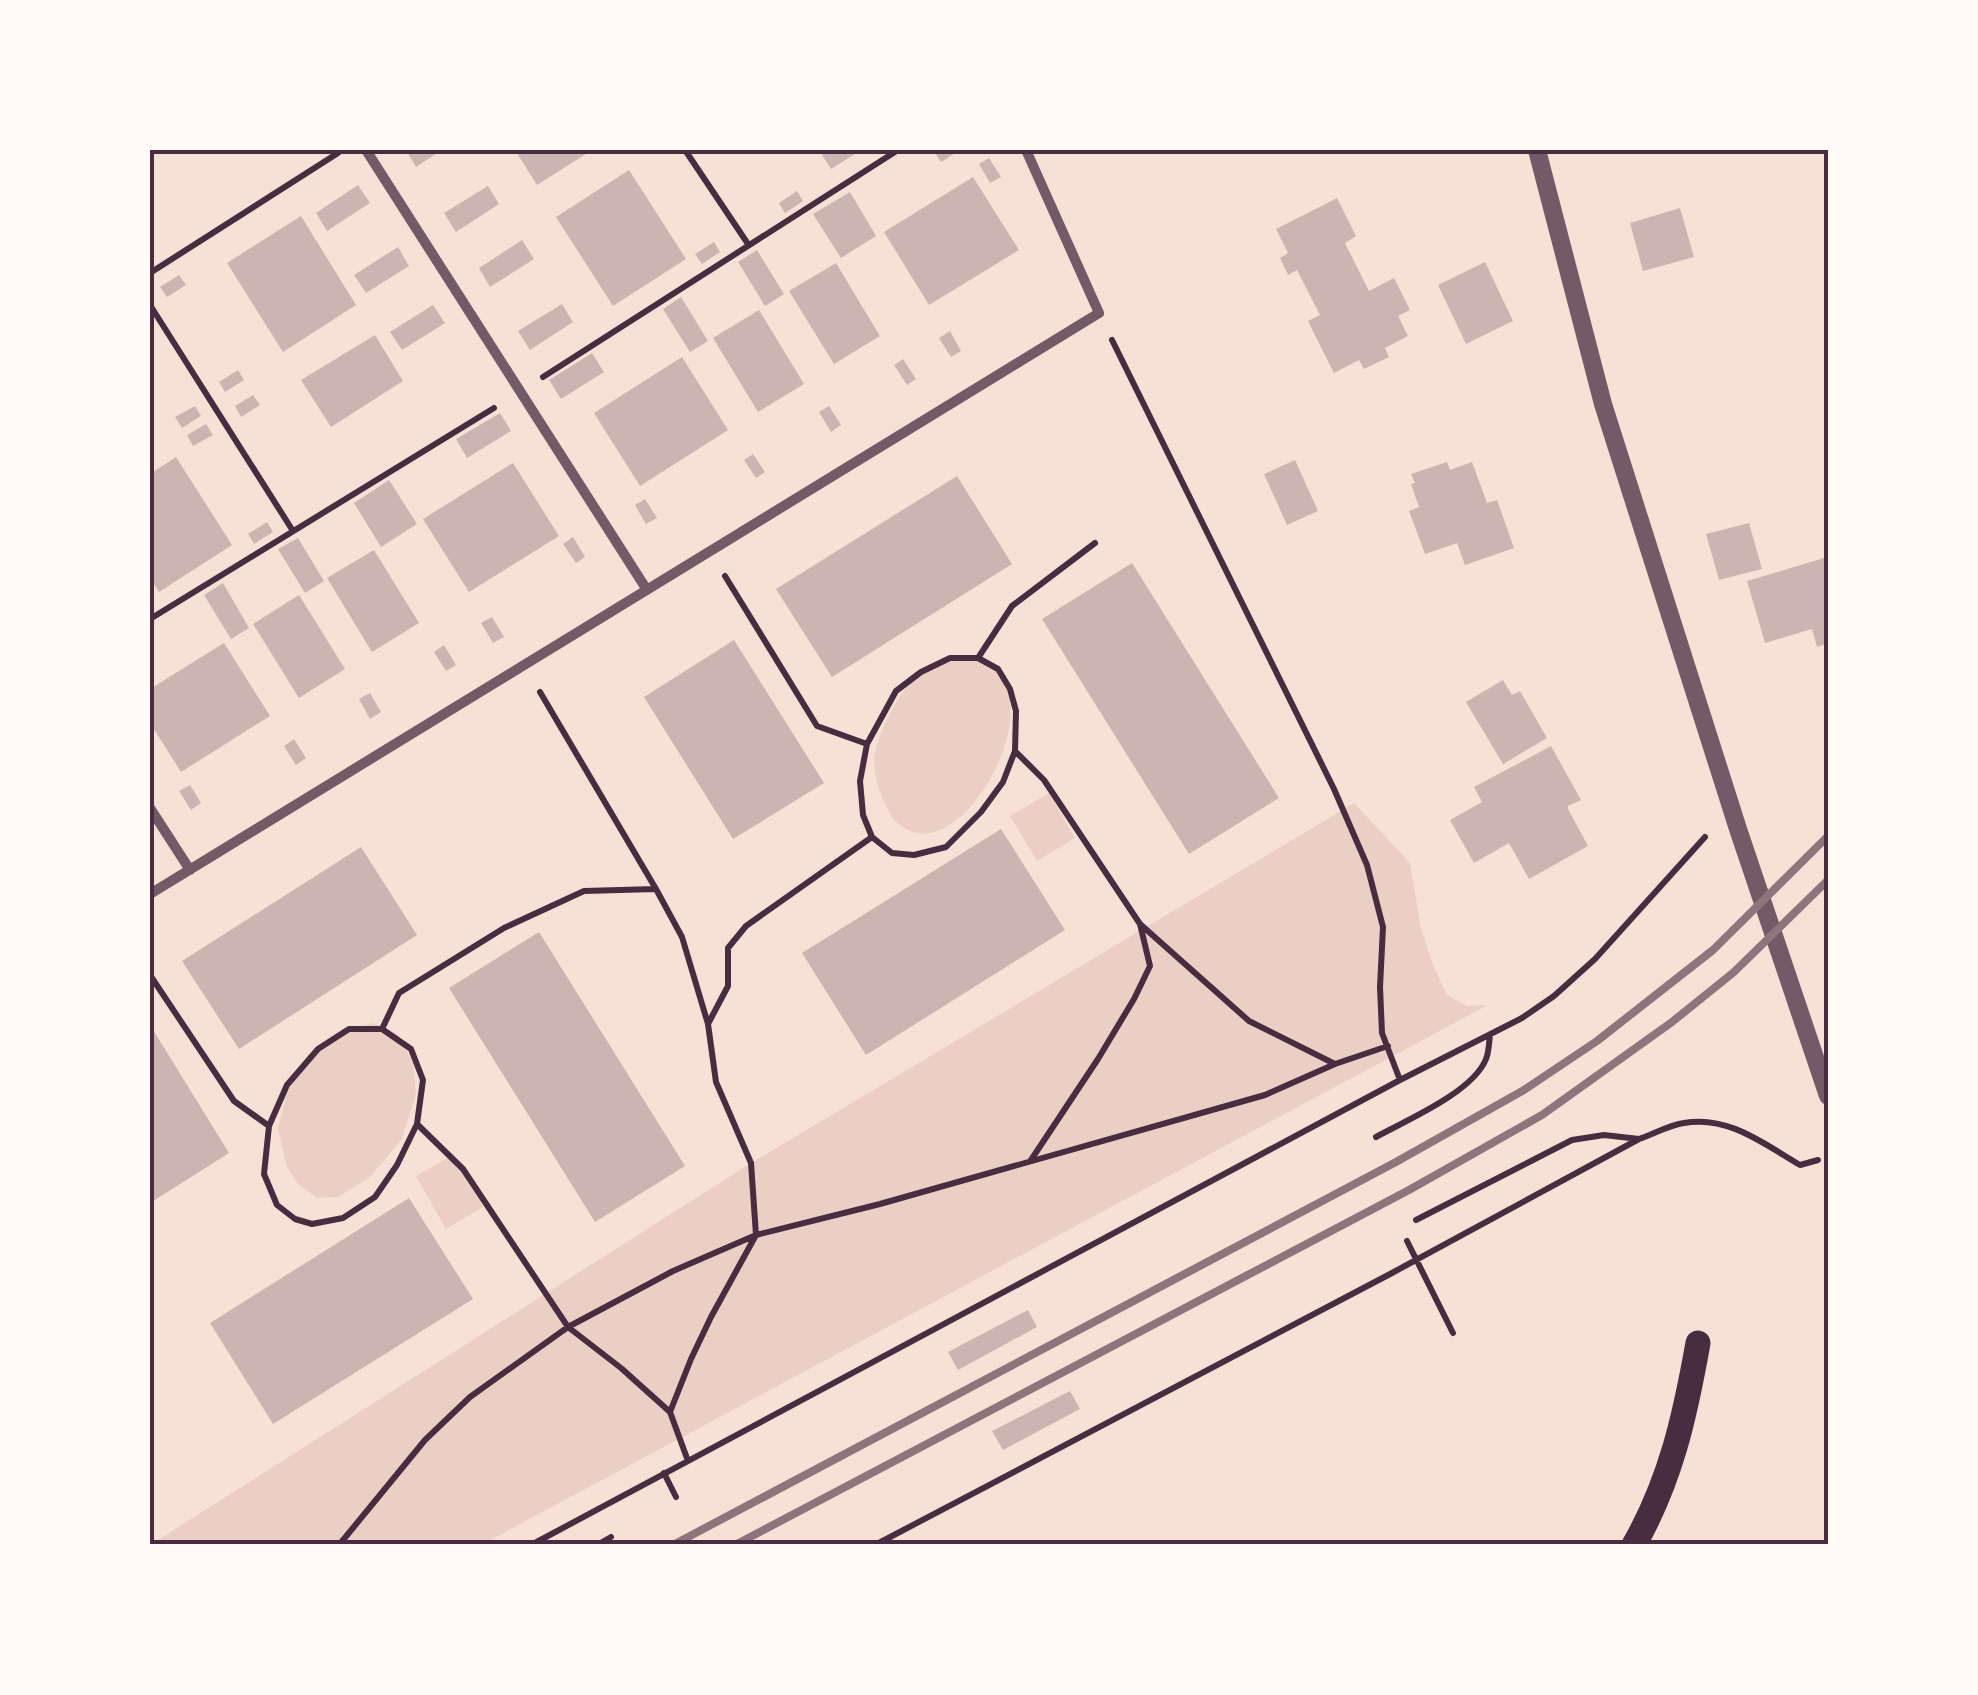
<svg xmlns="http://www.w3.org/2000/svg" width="1978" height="1695" viewBox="0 0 1978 1695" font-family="Montserrat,sans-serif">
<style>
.green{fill:#ebcfc5}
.building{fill:#ccb4b1}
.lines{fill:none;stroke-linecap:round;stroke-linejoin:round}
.path{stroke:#4a2c40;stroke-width:6}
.minor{stroke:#755966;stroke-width:10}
.tertiary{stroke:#755966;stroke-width:18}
.primary{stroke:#4a2c40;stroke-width:25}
.rail{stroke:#8f747c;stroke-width:8}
.neatline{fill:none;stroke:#4a2c40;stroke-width:4}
</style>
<rect width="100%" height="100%" fill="#f7e1d7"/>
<!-- green -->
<path class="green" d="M 965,656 C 973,659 986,662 993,667 C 1048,714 961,862 906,829 C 899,824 894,822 890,814 C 882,798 875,782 874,763 C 874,735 904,681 928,666 C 938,661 954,659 965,656 Z
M 1049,793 L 1075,838 L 1037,861 L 1010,816 Z
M 1354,803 L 1410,863 L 1421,929 L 1433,965 L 1447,995 L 1467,1006 L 1488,1005 L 481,1545 L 150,1545 L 751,1163 Z
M 373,1023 L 398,1034 L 413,1063 L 416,1094 L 402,1139 L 369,1178 L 338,1197 L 317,1198 L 298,1184 L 286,1165 L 278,1128 L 287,1093 L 303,1063 L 335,1034 Z
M 453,1155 L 483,1207 L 446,1229 L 416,1176 Z"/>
<!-- building -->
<path class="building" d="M 406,150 L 442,150 L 416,167 Z
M 515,150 L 592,150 L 537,185 Z
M 819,150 L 861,150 L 831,169 Z
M 933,150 L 960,150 L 941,162 Z
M 989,158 L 1001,177 L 990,183 L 979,164 Z
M 629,170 L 686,259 L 613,306 L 556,217 Z
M 973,177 L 1019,250 L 929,305 L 884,232 Z
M 358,185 L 370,203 L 327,231 L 316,213 Z
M 488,186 L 499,204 L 456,232 L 444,213 Z
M 797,191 L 803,201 L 785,213 L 779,203 Z
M 850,192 L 876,236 L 841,258 L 813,214 Z
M 1337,198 L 1356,236 L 1345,243 L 1369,291 L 1394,278 L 1410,310 L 1398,316 L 1408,336 L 1385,348 L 1389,357 L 1364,369 L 1359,360 L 1334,373 L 1308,321 L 1320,315 L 1297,270 L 1288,275 L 1280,258 L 1288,253 L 1276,229 Z
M 1680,208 L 1694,257 L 1643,271 L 1630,223 Z
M 301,216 L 356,305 L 283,352 L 227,263 Z
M 522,240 L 534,259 L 490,287 L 479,268 Z
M 714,242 L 720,252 L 702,264 L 695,254 Z
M 398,247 L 409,266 L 366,293 L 354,275 Z
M 757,250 L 784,294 L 765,306 L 738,262 Z
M 1485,262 L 1513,321 L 1466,344 L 1438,285 Z
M 836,263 L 880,336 L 834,364 L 789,291 Z
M 179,275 L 186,285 L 167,297 L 160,287 Z
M 681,297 L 708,341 L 690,352 L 663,309 Z
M 562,304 L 573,322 L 530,350 L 518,331 Z
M 433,305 L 445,323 L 402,350 L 390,332 Z
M 759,310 L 804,384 L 758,412 L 713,338 Z
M 950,331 L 961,351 L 951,357 L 939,338 Z
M 375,335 L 403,381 L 331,427 L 301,380 Z
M 592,353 L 604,372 L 561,399 L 549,380 Z
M 682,357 L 728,430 L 640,486 L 594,413 Z
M 903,359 L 916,379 L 907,385 L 894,365 Z
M 238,370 L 244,380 L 225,392 L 219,382 Z
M 253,395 L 260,405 L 241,417 L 235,406 Z
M 195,406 L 201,416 L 182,428 L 175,417 Z
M 829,406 L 841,425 L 831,432 L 819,412 Z
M 500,413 L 511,431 L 467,458 L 456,439 Z
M 206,424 L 213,435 L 193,446 L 187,435 Z
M 753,454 L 765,472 L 756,478 L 744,460 Z
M 176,457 L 232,545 L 159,592 L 150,578 L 150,474 Z
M 1295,460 L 1318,511 L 1287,525 L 1264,474 Z
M 1447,462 L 1450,470 L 1472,462 L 1487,503 L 1497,500 L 1514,548 L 1465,565 L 1457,543 L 1425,554 L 1409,511 L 1419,507 L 1411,484 L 1415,483 L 1411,474 Z
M 513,463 L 559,536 L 469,592 L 423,519 Z
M 957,476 L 1012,564 L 832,677 L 776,589 Z
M 389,480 L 417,524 L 381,547 L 354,503 Z
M 645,499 L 657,518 L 646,524 L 635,505 Z
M 267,522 L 273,532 L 254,544 L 248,534 Z
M 1749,523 L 1762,569 L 1719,580 L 1706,534 Z
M 573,537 L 585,557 L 576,563 L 563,544 Z
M 298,538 L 324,581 L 305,593 L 278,549 Z
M 374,550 L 419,623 L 372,652 L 327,578 Z
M 1824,558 L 1828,572 L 1828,643 L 1817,647 L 1812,629 L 1765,643 L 1747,581 Z
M 1132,563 L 1279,798 L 1189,854 L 1042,619 Z
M 223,583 L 249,628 L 231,639 L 204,595 Z
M 299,595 L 345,669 L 299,698 L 253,624 Z
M 492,617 L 504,637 L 493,643 L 481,623 Z
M 734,640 L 824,783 L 733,839 L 644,697 Z
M 224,643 L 270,716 L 181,772 L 150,723 L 150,689 Z
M 444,645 L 456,665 L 446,671 L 434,652 Z
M 1503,680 L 1512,695 L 1520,691 L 1547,738 L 1503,764 L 1466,702 Z
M 370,693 L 381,712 L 370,719 L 359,699 Z
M 294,739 L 306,758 L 296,765 L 284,746 Z
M 1551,746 L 1581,800 L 1568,806 L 1568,809 L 1588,846 L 1529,879 L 1509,843 L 1474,863 L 1450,820 L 1482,802 L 1474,787 Z
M 190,785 L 201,803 L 191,810 L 179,791 Z
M 1001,829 L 1065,930 L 866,1055 L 802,953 Z
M 361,847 L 417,935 L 239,1049 L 182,961 Z
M 539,932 L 685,1166 L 595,1222 L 449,988 Z
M 150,1025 L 229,1153 L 150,1203 Z
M 409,1198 L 473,1299 L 273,1424 L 210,1323 Z
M 1028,1310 L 1037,1327 L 958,1370 L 948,1352 Z
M 1070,1391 L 1080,1409 L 1003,1450 L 992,1431 Z"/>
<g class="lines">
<!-- path -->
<path class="path" d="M 685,150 L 748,244
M 150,273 L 338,153
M 150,305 L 293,531
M 1112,340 L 1334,789 L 1367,865 L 1383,927 L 1380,987 L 1382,1033 L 1400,1080
M 543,377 L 898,150
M 725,576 L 817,726 L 867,744
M 150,619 L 494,408
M 978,658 L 1012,606 L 1095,543
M 1015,751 L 1003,782 L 981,812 L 946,847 L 914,855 L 892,853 L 872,837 L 863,815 L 860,781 L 867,744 L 896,691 L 921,672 L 950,658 L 978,658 L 998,669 L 1010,689 L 1016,711 L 1015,751 L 1044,780 L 1140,924
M 150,975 L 234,1101 L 269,1126
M 708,1024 L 728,986 L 728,948 L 746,926 L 872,837
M 349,1029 L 382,1029 L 411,1049 L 423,1080 L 417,1124 L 397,1165 L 375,1197 L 343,1218 L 312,1224 L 295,1219 L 277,1205 L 264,1174 L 269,1126 L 287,1085 L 318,1049 Z
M 382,1029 L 399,993 L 504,928 L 584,891 L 656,889
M 417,1124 L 463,1169 L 568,1327 L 673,1271 L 756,1235 L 880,1204 L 1265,1095 L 1335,1064
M 1376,1137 C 1407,1120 1473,1092 1486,1059 C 1489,1052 1489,1042 1490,1035
M 1031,1160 L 1098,1059 L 1134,999 L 1150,966 L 1140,924 L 1249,1021 L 1335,1064 L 1388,1046
M 1416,1220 L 1572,1140 L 1604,1135 L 1639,1139
M 1407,1241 L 1453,1333
M 670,1412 L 688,1461
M 664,1473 L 676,1497
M 339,1545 L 425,1440 L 470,1397 L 568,1327 L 621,1368 L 670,1412 L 691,1359 L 711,1317 L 756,1235 L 751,1163 L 716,1082 L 708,1024 L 682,937 L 656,889 L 540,692
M 531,1545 L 1400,1080 L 1522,1018 L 1554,996 L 1595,959 L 1705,837
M 597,1545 L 611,1537
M 875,1545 L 1392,1273 L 1639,1139 C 1654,1134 1669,1125 1684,1123 C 1728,1115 1764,1144 1800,1165 L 1818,1160"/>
<!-- minor -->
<path class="minor" d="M 366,150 L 647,590
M 150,808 L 190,870
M 150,894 C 467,702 782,506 1099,313 L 1026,150"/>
<!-- tertiary -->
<path class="tertiary" d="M 1537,150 L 1603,404 L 1738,829 L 1828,1096"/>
<!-- primary -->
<path class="primary" d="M 1634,1545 C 1671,1480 1685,1416 1698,1343"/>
<!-- rail -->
<path class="rail" d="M 673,1545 L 1396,1162 L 1524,1090 L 1597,1041 L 1713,950 L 1828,836
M 735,1545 L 1409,1190 L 1542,1115 L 1672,1022 L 1734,972 L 1828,880"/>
</g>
<!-- border -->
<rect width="1978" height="1695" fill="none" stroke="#fffaf5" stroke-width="305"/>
<rect x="152" y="152" width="1674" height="1390" class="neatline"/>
</svg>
